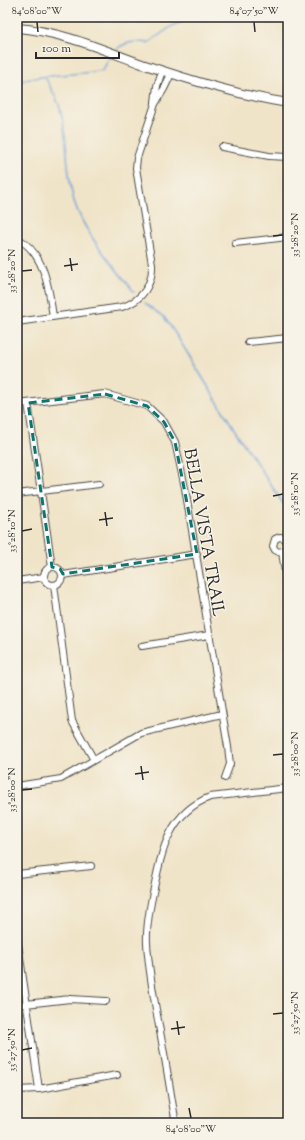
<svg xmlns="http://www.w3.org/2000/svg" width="305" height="1140" viewBox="0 0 305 1140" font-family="'Sorts Mill Goudy',serif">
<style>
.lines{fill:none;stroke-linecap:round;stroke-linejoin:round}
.stream{stroke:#699fd6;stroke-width:1.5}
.minor-casing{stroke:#494743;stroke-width:8}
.tertiary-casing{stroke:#494743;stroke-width:10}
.minor{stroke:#fff;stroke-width:6}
.tertiary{stroke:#fff;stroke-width:8}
.marked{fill:none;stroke:#0f766e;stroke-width:3;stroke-dasharray:8 5;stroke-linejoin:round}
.ticks{fill:none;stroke:#2b2b2b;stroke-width:1.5}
.labels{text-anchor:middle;stroke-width:3;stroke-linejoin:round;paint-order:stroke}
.street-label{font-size:17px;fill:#2b2b2b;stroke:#f7f3e8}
.neatline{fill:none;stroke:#2b2b2b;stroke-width:1.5}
.ticks-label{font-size:10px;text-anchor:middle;fill:#2b2b2b}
</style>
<rect width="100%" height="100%" fill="#f7f3e8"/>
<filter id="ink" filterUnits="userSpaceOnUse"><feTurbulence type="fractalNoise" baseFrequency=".025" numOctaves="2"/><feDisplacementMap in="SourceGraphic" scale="8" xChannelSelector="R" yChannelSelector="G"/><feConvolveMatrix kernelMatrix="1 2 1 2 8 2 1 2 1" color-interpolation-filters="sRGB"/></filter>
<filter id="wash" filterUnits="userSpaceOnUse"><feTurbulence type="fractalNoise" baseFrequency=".012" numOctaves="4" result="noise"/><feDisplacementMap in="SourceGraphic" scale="16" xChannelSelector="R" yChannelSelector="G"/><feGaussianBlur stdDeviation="0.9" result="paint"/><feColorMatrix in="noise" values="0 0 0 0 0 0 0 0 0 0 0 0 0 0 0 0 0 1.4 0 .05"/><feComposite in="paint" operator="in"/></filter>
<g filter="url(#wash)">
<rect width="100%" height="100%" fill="#f0e4c8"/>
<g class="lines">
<!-- stream -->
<path class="stream" d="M 115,51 C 123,42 136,41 148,43 L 172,26 L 193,17
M 45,77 C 50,86 55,95 59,105 C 69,136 65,170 74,201 C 85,236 113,264 134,292
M 17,82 C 44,73 75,76 103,70 L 111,55
M 145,303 L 164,317 L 175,333 L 236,432 L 288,511"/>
</g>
</g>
<g filter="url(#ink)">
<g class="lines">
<!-- minor casing -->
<g class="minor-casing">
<path id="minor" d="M 155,102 L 157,86 L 162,71
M 222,147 L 269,156 L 288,157
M 17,238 C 45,253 49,289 53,317
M 235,243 L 288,237
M 17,322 L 122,307 C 142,301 153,284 152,264 L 136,168 L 137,158 L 155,104 L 164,89 L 171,74
M 248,342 L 288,338
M 28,403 L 52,567
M 17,404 L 105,394 L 147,406 L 164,422 L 175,442 L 185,488 L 228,747 L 230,764 L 225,778
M 17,494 L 99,484
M 288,544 L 285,538 L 280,537 L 275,539 L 273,546 L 275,550 L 279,552 L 286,550 L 288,546
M 282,552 L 288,591
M44 576a9 9 0 1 1 18 0a9 9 0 1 1-18 0Z
M 63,575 L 197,554
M 17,581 L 44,577
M 54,585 L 72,721 L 94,760
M 142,646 L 209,635
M 17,786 L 61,779 L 141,733 L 222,714
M 17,874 L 91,866
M 17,937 L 39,1089
M 17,1005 L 70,999 L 106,1001
M 17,1090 L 39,1089 L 117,1075
M 176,1123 C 171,1098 168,1073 163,1048 C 157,1013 149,978 147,943 C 146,925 150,906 154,888 C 162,850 169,813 210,797 L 288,788"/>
</g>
<!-- tertiary casing -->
<g class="tertiary-casing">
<path id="tertiary" d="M 17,28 C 60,31 101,49 142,64 C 190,80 238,95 288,103"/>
</g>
<!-- minor -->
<use href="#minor" class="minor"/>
<!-- tertiary -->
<use href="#tertiary" class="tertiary"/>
</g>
</g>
<!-- marked area -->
<path class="marked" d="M 105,394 L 147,406 L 164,422 L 175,442 L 197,554 L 63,574 L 60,569 L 52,567 L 28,403 Z"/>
<!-- ticks -->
<path class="ticks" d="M 37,22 L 38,32M 254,22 L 255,32M 273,236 L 283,235M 70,258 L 72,271M 64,266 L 78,264M 22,271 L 32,270M 273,496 L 283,494M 105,512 L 107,526M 99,520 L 113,518M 22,531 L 32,529M 273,755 L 283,754M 141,766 L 143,780M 135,774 L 149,772M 22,790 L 32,789M 273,1014 L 283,1013M 177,1021 L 179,1035M 171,1029 L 185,1027M 22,1050 L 32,1048M 189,1108 L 191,1118"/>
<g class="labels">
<!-- street labels -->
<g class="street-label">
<text transform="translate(205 532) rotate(80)" y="6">BELLA VISTA TRAIL</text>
</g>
</g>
<!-- margin -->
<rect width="305" height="1140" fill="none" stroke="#f7f3e8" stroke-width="44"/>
<!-- scale -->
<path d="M36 52v6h83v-6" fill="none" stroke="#2b2b2b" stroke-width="2"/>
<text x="42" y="52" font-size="12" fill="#2b2b2b" stroke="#f7f3e8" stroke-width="3" paint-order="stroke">100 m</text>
<rect x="22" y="22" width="261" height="1096" class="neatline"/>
<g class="ticks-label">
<text x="37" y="14">84°08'00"W</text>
<text x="254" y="14">84°07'50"W</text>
<text transform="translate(294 235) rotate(-90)" y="4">33°28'20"N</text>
<text transform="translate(11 271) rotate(-90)" y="4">33°28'20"N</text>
<text transform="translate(294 494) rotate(-90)" y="4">33°28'10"N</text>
<text transform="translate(11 531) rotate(-90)" y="4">33°28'10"N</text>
<text transform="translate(294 754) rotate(-90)" y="4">33°28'00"N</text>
<text transform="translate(11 790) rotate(-90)" y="4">33°28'00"N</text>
<text transform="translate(294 1013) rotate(-90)" y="4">33°27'50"N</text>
<text transform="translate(11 1050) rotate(-90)" y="4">33°27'50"N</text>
<text x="191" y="1132">84°08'00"W</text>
</g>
</svg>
